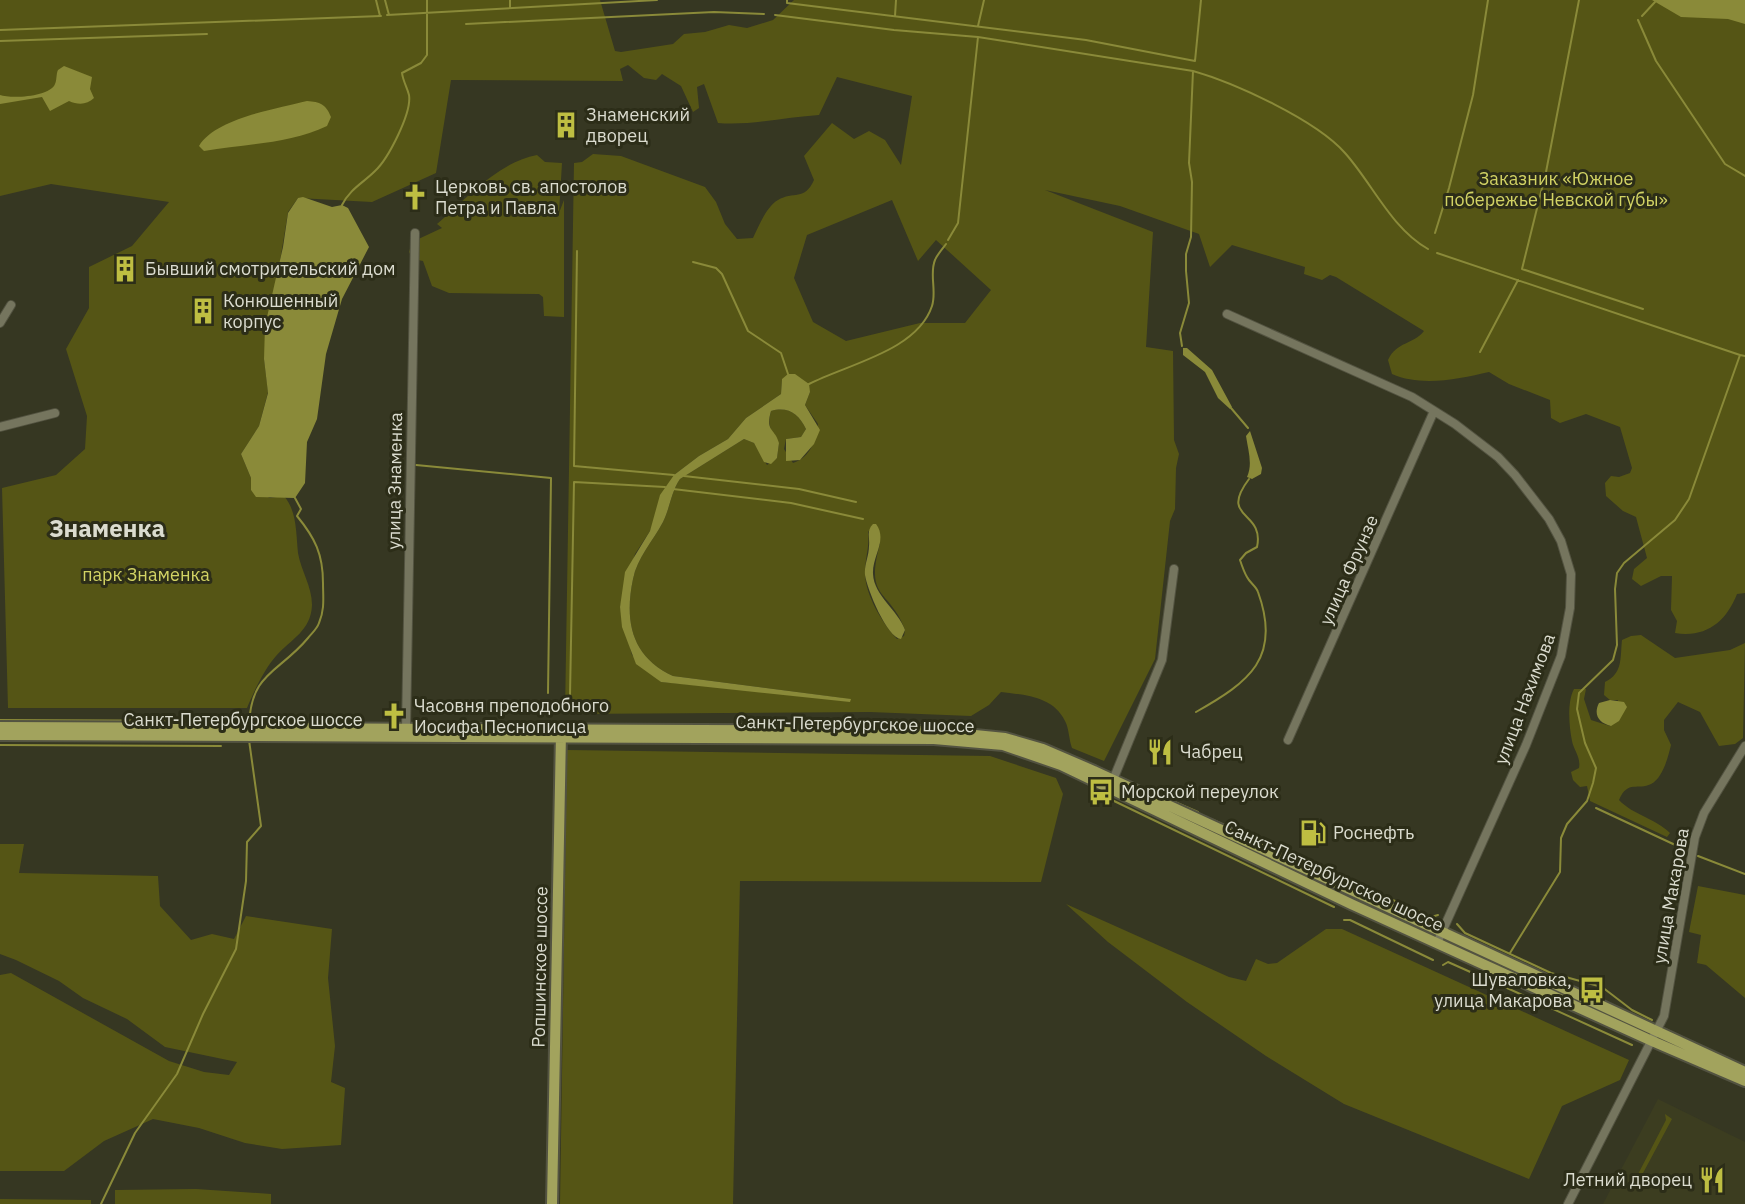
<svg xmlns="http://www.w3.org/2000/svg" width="1745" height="1204" viewBox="0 0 1745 1204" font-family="'IBM Plex Sans',sans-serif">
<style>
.built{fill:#3c3d20}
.green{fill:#555515;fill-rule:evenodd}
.water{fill:#8a8a39}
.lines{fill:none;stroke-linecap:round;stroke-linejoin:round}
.stream{stroke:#8a8a39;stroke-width:2}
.minor-casing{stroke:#535341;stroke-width:10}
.major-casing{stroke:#535341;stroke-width:14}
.minor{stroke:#75755e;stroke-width:8}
.major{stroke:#a2a35d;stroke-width:10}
.labels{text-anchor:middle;stroke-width:6;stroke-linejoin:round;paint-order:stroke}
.poi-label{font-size:18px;fill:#dbdccf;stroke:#2c2d18;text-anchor:start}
.park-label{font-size:18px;fill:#d2d364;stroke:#2c2d18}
.street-label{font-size:18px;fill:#dbdccf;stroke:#2c2d18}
.district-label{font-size:24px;font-weight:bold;fill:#dbdccf;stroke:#2c2d18}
</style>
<rect width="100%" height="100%" fill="#363722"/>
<!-- built -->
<path class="built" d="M 1658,1099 L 1745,1142 L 1745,1204 L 1603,1204 Z"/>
<!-- green -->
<path class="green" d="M 0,0 L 600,0 L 615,51 L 621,52 L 673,44 L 684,34 L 705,32 L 729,25 L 747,28 L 773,20 L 794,0 L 1745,0 L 1745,593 L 1737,594 C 1726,622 1706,638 1675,633 L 1677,621 L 1671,610 L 1672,576 L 1661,576 L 1641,586 L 1632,579 L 1634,569 L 1647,558 L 1636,517 L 1623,511 L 1606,496 L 1605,483 L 1611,476 L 1619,477 L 1630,473 L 1632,468 L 1620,427 L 1586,414 L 1560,423 L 1551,418 L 1550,400 L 1509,384 L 1489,372 C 1459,379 1421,387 1392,374 L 1388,360 C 1397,341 1413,345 1424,331 L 1336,277 L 1330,275 L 1322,280 L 1304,274 L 1305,267 L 1232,245 L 1210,267 L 1199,234 L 1120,206 L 1045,190 L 1153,232 L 1146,347 L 1173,351 L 1174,440 L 1179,454 L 1176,468 L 1175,509 L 1170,521 L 1155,659 L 1104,761 L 1072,748 C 1069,740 1069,728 1065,721 C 1053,696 1024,695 1001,692 L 989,705 L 971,716 L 870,712 L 565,714 L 574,163 L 582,162 L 593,154 L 621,156 L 705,187 L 716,202 L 725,224 L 737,239 L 753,238 C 759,226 766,207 778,200 C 793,191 805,201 814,180 L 804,156 L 832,123 L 854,139 L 869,131 L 885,140 L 901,165 L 912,96 L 837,77 L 819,115 C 787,117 748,126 718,123 L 704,84 L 697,87 L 699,108 L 693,112 L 681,86 L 662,74 L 656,80 L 644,78 L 628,65 L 620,69 L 623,81 L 451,80 L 436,173 L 372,202 L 298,198 L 288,212 L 264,359 L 268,392 L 259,426 L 241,454 L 251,478 L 251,490 L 270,498 L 284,496 C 297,511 296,533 298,553 C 301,571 312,586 312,605 C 311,631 291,639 276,656 C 265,668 253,693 247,708 L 8,708 L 2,488 L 56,475 L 85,449 L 87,416 L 66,349 L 89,308 L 89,267 L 132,246 L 169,202 L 51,184 L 0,196 ZM 892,200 L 918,261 L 936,240 L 991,290 L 965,323 L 920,323 L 846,341 L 813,322 L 794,278 L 807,235 ZM 782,379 L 810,392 L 805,405 L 818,424 C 815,441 811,457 793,463 L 784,449 L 786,439 L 801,437 L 806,429 C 799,414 788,406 771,411 C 767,426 771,431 779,443 L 777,458 L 767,465 L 754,443 L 744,439 L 680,479 C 671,492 670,508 663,522 C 653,541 637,558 633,579 C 624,622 632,657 673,676 L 850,699 L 661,682 L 632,655 L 620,607 L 635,554 L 650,531 L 674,475 L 699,456 L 728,439 L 746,418 L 781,394 ZM 868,531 L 880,544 C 864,601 890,588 905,630 L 904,636 L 897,639 C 883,624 865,595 865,573 C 865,558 870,546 868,531 Z
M 537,155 L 545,162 L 562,163 L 559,213 L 564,200 L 564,317 L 544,316 L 543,297 L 539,294 L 449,293 L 432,286 L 423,261 L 413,259 L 409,252 L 412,242 L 442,228 L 437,224 C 466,199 498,162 537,155 Z
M 1641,635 L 1675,658 L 1730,650 L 1745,643 L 1743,738 L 1735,744 L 1719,746 L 1700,712 L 1678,702 L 1664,720 L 1664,730 L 1671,745 C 1668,757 1663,778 1651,784 C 1638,791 1628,779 1619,800 C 1633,815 1655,818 1670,833 L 1667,837 L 1590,801 L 1587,786 L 1580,787 L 1573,780 L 1571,772 L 1579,768 C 1581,757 1574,751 1572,741 C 1569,726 1567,702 1574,689 L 1586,689 L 1584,699 L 1591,720 L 1610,726 L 1618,700 L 1610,700 L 1604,695 L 1605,682 C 1623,673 1620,659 1622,640 L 1631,636 Z
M 567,750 L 990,756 L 1056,778 L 1063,794 L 1041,882 L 740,881 L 733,1204 L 560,1204 Z
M 0,844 L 24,844 L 19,873 L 158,876 L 160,906 L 191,940 L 212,934 L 234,939 L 246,916 L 332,929 L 328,978 L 335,1046 L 331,1082 L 345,1088 L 341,1145 L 282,1149 L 245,1143 L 199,1128 L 153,1119 L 104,1141 L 64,1171 L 0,1171 L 0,975 L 11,973 L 169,1061 L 204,1072 L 229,1075 L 237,1062 L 165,1047 L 127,1019 L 83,998 L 59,981 L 16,960 L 0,954 Z
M 1698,886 L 1745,895 L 1745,998 L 1706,965 L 1697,963 L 1701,935 L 1689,932 Z
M 1066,904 L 1229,977 L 1246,981 L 1256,959 L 1268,964 L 1277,963 L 1326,929 L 1342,929 L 1629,1060 L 1620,1080 L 1562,1106 L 1529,1179 L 1344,1104 L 1266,1056 L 1187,1002 L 1108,942 Z
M 1665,1114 L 1672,1119 L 1635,1188 L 1630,1185 L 1633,1180 L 1635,1180 L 1666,1120 Z
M 196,1189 L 271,1194 L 271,1204 L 115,1204 L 115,1190 Z
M 0,1199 L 91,1200 L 91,1204 L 0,1204 Z"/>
<!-- water -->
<path class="water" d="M 1652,0 L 1745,0 L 1745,24 L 1728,19 L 1681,17 Z
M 64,66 L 92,77 L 90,89 L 94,98 C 87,105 78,105 69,101 L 50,111 L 42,97 L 0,104 L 0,95 C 11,99 50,97 55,84 C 57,80 56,74 58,70 Z
M 307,101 C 320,102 326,104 331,117 L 327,126 C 289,144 245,144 204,151 L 199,146 C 216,118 276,109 307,101 Z
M 303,197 L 332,207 L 342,205 L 348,208 L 369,247 L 342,299 L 326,354 L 317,419 L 307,442 L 305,483 L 295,498 L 256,497 L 251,490 L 251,478 L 241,454 L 259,426 L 268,393 L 264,359 L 265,326 L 283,247 L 288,213 L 298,198 Z
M 1183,348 L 1187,348 L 1212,370 L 1232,407 L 1230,409 L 1218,398 L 1205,372 L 1183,355 Z
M 788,374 L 795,374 L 809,384 L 810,392 L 805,405 L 820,430 L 814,444 L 800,460 L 786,461 L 786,439 L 801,437 L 806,429 C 799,414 788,406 771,411 C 765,432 775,428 779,443 L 777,458 L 771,464 L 764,462 L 754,443 L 744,439 L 680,479 C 671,492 670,508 663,522 C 653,541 637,558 633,579 C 624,622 632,657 673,676 L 851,699 L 850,702 L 661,682 L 636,664 L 622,627 L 620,607 L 625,572 L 650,531 L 660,495 L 674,475 L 699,456 L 728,439 L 746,418 L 781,394 L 782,379 Z
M 1250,431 L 1262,468 L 1261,474 L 1252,479 L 1247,477 C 1253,464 1248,450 1246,436 Z
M 873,524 L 876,524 C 888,540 872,556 873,574 C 874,596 898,610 905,630 L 901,639 C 887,638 867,589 865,575 C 864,565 869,556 869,546 C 870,537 866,531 873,524 Z
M 1610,700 L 1624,702 L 1627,707 L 1619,721 L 1611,726 C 1599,723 1593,715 1599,703 Z"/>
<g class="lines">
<!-- stream -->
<path class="stream" d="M 376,0 L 380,16
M 385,0 L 389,15
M 787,0 L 787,3 L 1086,40 L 1195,61 L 1201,0
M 1579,0 L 1546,172 L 1522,269 L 1643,309
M 510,7 L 510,0
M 387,15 L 657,0
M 775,15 L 894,30 L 978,37 L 1193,71 C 1235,83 1316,120 1345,153 C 1372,183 1391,228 1428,249
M 895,16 L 896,0
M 1642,16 L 1655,2
M 1638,20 L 1656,61 L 1725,164 L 1745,176
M 466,24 L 714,12 L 764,14
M 978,26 L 984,0
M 0,30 L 381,16
M 0,41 L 207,34
M 342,205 C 350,189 363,183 375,171 C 388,159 412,113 409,95 C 407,87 403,81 402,73 L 421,63 L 427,55 L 427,0
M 1435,233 L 1449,188 L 1473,95 L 1488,0
M 948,240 L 958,223 L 978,37
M 577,251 L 574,466 L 674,475
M 1437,253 L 1740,355
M 693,262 L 716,268 L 722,274 L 748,331 L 781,353 L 788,374
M 1182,346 L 1180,333 L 1189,303 L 1186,271 L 1186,254 L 1191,237 L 1192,182 L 1189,163 L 1193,71
M 1480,352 L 1518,280
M 809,384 C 848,364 917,351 932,306 C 937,291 929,274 935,260 C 937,255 942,249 946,244
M 1231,408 L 1248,428
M 416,465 L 551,478 L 548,693
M 684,476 L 799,489 L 856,502
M 673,489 L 791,503 L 863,519
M 570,695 L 574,482 L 665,487
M 1196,712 C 1249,682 1282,658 1258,592 C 1256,586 1250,583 1247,577 C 1244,572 1242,566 1240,560 L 1246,553 L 1257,547 C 1265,510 1218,520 1249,479
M 0,720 L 234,721
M 249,725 C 251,672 279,673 308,638 C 312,633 317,629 319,623 C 325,609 323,597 323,583 C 323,554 315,538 297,516 L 301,509 L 295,498
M 0,745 L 221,746
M 1112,800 L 1334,907
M 1175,802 L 1198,812
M 1596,808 L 1686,850
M 1211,819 L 1431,917 L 1438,915
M 1698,856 L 1745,874
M 1344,920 L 1350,920 L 1433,960
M 1457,924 L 1465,933 L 1551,973 L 1602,987 L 1632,1010 L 1652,1020
M 1510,953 L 1560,872 L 1561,838 L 1567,824 L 1587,801 L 1593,783 L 1596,768 L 1585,743 L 1577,709 L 1579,693 L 1613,660 L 1617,645 L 1615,589 L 1617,573 L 1624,563 L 1675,520 L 1689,499 L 1740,355 L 1745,356
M 1443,965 L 1448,962 L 1495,983
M 1490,997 L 1496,983 L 1632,1045
M 101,1204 L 135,1133 L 177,1074 L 203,1014 L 236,949 L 246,881 L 247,842 L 261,826 L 249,740"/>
<!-- minor casing -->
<g class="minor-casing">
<path id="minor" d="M 1227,314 L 1412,397 L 1455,424 L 1498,457 L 1515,475 L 1549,519 L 1561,541 L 1571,574 L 1570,608 L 1561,656 L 1526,745 L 1437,943
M 0,323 L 11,305
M 0,427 L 55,413
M 406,729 L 415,233
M 1288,740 L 1434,411
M 1113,780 L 1162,660 L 1174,569
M 1568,1204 L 1664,1016 L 1695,837 L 1704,813 L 1745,746"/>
</g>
<!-- major casing -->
<g class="major-casing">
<path id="major" d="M 0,727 L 935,731 L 1005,738 L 1043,749 L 1094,771 L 1745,1072
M 0,735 L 934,739 L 1003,745 L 1061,765 L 1351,904 L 1652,1041 L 1745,1081
M 552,1204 L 561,733"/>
</g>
<!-- minor -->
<use href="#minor" class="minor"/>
<!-- major -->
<use href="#major" class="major"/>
</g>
<!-- icons -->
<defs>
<g id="building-bare" transform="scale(2.07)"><path d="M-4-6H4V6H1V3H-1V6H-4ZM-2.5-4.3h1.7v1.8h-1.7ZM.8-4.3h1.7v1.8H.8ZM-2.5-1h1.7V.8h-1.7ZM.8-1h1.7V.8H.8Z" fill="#bebe42" stroke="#2c2d18" stroke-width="2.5" paint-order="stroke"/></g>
<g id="church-bare" transform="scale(2.07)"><path d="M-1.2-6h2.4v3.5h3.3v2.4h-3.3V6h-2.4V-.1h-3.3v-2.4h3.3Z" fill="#bebe42" stroke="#2c2d18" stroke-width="2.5" paint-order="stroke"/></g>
<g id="restaurant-bare" transform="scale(2.07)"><path d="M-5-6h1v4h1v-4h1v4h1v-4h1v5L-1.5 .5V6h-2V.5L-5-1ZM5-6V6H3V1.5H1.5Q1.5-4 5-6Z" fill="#bebe42" stroke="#2c2d18" stroke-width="2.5" paint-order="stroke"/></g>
<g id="bus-bare" transform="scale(2.07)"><path d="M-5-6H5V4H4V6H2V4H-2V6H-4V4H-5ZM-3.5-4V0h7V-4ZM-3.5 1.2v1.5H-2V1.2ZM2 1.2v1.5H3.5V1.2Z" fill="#bebe42" stroke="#2c2d18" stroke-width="2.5" paint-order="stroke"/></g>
<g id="fuel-bare" transform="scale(2.07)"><path d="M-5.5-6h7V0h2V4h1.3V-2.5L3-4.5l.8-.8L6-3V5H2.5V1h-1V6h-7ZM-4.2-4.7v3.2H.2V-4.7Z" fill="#bebe42" stroke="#2c2d18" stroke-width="2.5" paint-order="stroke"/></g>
</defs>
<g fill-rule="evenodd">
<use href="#building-bare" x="566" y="125"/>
<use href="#church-bare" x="415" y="197"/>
<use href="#building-bare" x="125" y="269"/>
<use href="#building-bare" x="203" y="311"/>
<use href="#church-bare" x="394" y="716"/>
<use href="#restaurant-bare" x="1160" y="752"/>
<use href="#bus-bare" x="1101" y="792"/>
<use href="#fuel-bare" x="1313" y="833"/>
<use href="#bus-bare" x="1592" y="990"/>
<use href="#restaurant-bare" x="1712" y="1180"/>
</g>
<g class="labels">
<!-- poi labels -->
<g class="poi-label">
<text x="586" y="121">Знаменский<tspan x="586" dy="21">дворец</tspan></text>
<text x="435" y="193">Церковь св. апостолов<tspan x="435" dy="21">Петра и Павла</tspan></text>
<text x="145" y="275">Бывший смотрительский дом</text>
<text x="223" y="307">Конюшенный<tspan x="223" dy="21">корпус</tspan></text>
<text x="414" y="712">Часовня преподобного<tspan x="414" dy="21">Иосифа Песнописца</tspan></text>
<text x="1180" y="758">Чабрец</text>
<text x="1121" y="798">Морской переулок</text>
<text x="1333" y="839">Роснефть</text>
<text x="1572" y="986" text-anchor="end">Шуваловка,<tspan x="1572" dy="21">улица Макарова</tspan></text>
<text x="1692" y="1186" text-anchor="end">Летний дворец</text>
</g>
<!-- park labels -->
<g class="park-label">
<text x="1556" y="185">Заказник «Южное<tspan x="1556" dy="21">побережье Невской губы»</tspan></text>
<text x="146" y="581">парк Знаменка</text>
</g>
<!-- street labels -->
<g class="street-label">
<text transform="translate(395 481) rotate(-89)" y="6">улица Знаменка</text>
<text transform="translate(1349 570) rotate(-66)" y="6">улица Фрунзе</text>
<text transform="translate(1525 699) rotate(-69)" y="6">улица Нахимова</text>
<text x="243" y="726">Санкт-Петербургское шоссе</text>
<text transform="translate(855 724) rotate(1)" y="6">Санкт-Петербургское шоссе</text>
<text transform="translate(1334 876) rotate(25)" y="6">Санкт-Петербургское шоссе</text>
<text transform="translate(1671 896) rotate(-80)" y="6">улица Макарова</text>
<text transform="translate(540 967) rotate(-89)" y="6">Ропшинское шоссе</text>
</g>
<!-- district labels -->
<g class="district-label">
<text x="107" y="537">Знаменка</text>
</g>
</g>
</svg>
